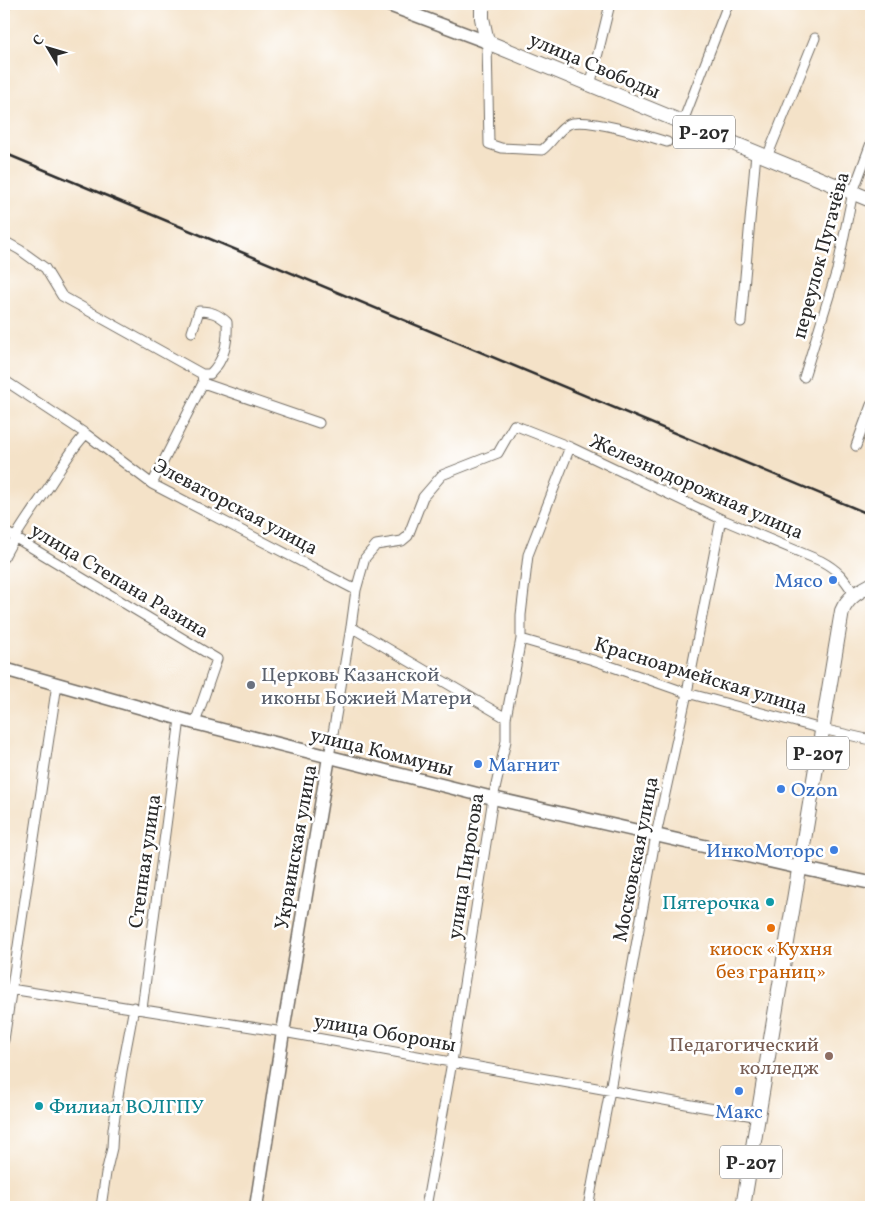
<svg xmlns="http://www.w3.org/2000/svg" width="875" height="1211" viewBox="0 0 875 1211" font-family="Vollkorn,serif">
<style>
.lines{fill:none;stroke-linecap:round;stroke-linejoin:round}
.street-casing{stroke:#716b62;stroke-width:11}
.secondary-casing{stroke:#716b62;stroke-width:15}
.primary-casing{stroke:#716b62;stroke-width:16}
.street{stroke:#fff;stroke-width:9}
.secondary{stroke:#fff;stroke-width:12}
.primary{stroke:#fff;stroke-width:14}
.rail{stroke:#2b2b2b;stroke-width:2.5}
.shop-dot{fill:#3f7fe0;stroke:#fff;stroke-width:2}
.worship-dot{fill:#6b7280;stroke:#fff;stroke-width:2}
.culture-dot{fill:#0f9aa8;stroke:#fff;stroke-width:2}
.food-dot{fill:#e8710a;stroke:#fff;stroke-width:2}
.education-dot{fill:#8d6e63;stroke:#fff;stroke-width:2}
.labels{text-anchor:middle;stroke-width:5;stroke-linejoin:round;paint-order:stroke}
.shield{fill:#fff;stroke:#6b6b6b;stroke-width:1}
.shield-label{font-size:19px;font-weight:bold;fill:#2b2b2b}
.street-label{font-size:20px;fill:#2b2b2b;stroke:#fff}
.shop-label{font-size:20px;fill:#366cbe;stroke:#fff;text-anchor:end}
.worship-label{font-size:20px;fill:#5b616d;stroke:#fff;text-anchor:start}
.culture-label{font-size:20px;fill:#0d838f;stroke:#fff;text-anchor:end}
.food-label{font-size:20px;fill:#c56008;stroke:#fff}
.education-label{font-size:20px;fill:#785e54;stroke:#fff;text-anchor:end}
</style>
<rect width="100%" height="100%" fill="#fff"/>
<filter id="ink" filterUnits="userSpaceOnUse"><feTurbulence type="fractalNoise" baseFrequency=".02" numOctaves="2"/><feDisplacementMap in="SourceGraphic" scale="10" xChannelSelector="R" yChannelSelector="G"/><feConvolveMatrix kernelMatrix="1 2 1 2 8 2 1 2 1" color-interpolation-filters="sRGB"/></filter>
<filter id="wash" filterUnits="userSpaceOnUse"><feTurbulence type="fractalNoise" baseFrequency=".0096" numOctaves="4" result="noise"/><feDisplacementMap in="SourceGraphic" scale="20" xChannelSelector="R" yChannelSelector="G"/><feGaussianBlur stdDeviation="1.12" result="paint"/><feColorMatrix in="noise" values="0 0 0 0 0 0 0 0 0 0 0 0 0 0 0 0 0 1.4 0 .05"/><feComposite in="paint" operator="in"/></filter>
<g filter="url(#wash)">
<rect width="100%" height="100%" fill="#f4e2c8"/>
</g>
<g filter="url(#ink)">
<g class="lines">
<!-- street casing -->
<g class="street-casing">
<path id="street" d="M 4,7 L 7,4
M 487,42 L 489,144 L 501,148 L 542,150 C 552,143 558,129 569,124 C 586,117 649,136 667,142
M 590,86 L 610,4
M 682,124 L 728,4
M 767,157 L 815,38
M 4,241 L 20,250 L 45,268 L 62,296 L 202,374 L 210,374 C 225,359 228,342 227,322 C 218,314 211,311 199,311 L 192,332
M 741,322 L 756,153
M 202,374 L 203,383 L 319,423
M 804,377 L 837,270 L 853,192 L 871,143
M 4,380 L 86,434 L 152,484 L 356,590
M 856,446 L 871,405
M 152,484 L 203,383
M 4,531 L 217,659 L 195,723
M 4,557 C 17,531 34,509 50,485 C 62,467 71,449 86,434
M 351,627 L 506,718
M 521,639 L 593,660 L 687,693 L 822,729 L 871,740
M 329,757 L 351,627 L 356,590 L 365,558 L 376,545 L 402,541 L 408,536 L 423,497 L 442,475 L 498,453 L 514,425 L 570,447 L 721,519 L 821,561 C 838,570 844,578 854,594
M 4,988 L 283,1032 L 759,1117
M 142,1009 L 180,719
M 4,1040 L 57,684
M 101,1207 L 106,1173 L 112,1148 L 113,1129 L 122,1071 L 134,1007
M 426,1207 L 452,1062 L 493,798 L 506,741 L 506,718 L 521,639 L 521,615 L 528,555 L 570,447
M 588,1207 L 610,1090 L 656,835 L 687,693 L 721,519"/>
</g>
<!-- secondary casing -->
<g class="secondary-casing">
<path id="secondary" d="M 386,4 L 487,42
M 4,669 L 195,723 L 493,798 L 800,868 L 871,883
M 256,1207 L 283,1032 L 329,757"/>
</g>
<!-- primary casing -->
<g class="primary-casing">
<path id="primary" d="M 482,4 L 482,18 L 487,42 L 871,200
M 743,1207 L 842,611 C 848,597 858,592 871,585"/>
</g>
<!-- street -->
<use href="#street" class="street"/>
<!-- secondary -->
<use href="#secondary" class="secondary"/>
<!-- primary -->
<use href="#primary" class="primary"/>
<!-- rail -->
<path class="rail" d="M 4,153 L 871,515"/>
</g>
</g>
<!-- markers -->
<g class="shop-dot">
<circle cx="833" cy="580" r="5"/>
<circle cx="478" cy="764" r="5"/>
<circle cx="781" cy="789" r="5"/>
<circle cx="834" cy="850" r="5"/>
<circle cx="739" cy="1091" r="5"/>
</g>
<circle class="worship-dot" cx="251" cy="685" r="5"/>
<g class="culture-dot">
<circle cx="770" cy="902" r="5"/>
<circle cx="39" cy="1106" r="5"/>
</g>
<circle class="food-dot" cx="771" cy="928" r="5"/>
<circle class="education-dot" cx="829" cy="1056" r="5"/>
<g class="labels">
<!-- shield labels -->
<g class="shield">
<rect x="673" y="115.5" width="62" height="33" rx="4"/>
<rect x="787" y="736.5" width="62" height="33" rx="4"/>
<rect x="720" y="1145.5" width="62" height="33" rx="4"/>
</g>
<g class="shield-label">
<text x="704" y="139">Р-207</text>
<text x="818" y="760">Р-207</text>
<text x="751" y="1169">Р-207</text>
</g>
<!-- street labels -->
<g class="street-label">
<text transform="translate(595 65) rotate(23)" y="7">улица Свободы</text>
<text transform="translate(820 255) rotate(-75)" y="7">переулок Пугачёва</text>
<text transform="translate(697 486) rotate(24)" y="7">Железнодорожная улица</text>
<text transform="translate(236 506) rotate(28)" y="7">Элеваторская улица</text>
<text transform="translate(120 580) rotate(31)" y="7">улица Степана Разина</text>
<text transform="translate(701 675) rotate(17)" y="7">Красноармейская улица</text>
<text transform="translate(382 751) rotate(14)" y="7">улица Коммуны</text>
<text transform="translate(295 847) rotate(-80)" y="7">Украинская улица</text>
<text transform="translate(635 859) rotate(-79)" y="7">Московская улица</text>
<text transform="translate(144 861) rotate(-82)" y="7">Степная улица</text>
<text transform="translate(465 866) rotate(-81)" y="7">улица Пирогова</text>
<text transform="translate(385 1032) rotate(10)" y="7">улица Обороны</text>
</g>
<!-- shop labels -->
<g class="shop-label">
<text x="823" y="587">Мясо</text>
<text x="488" y="771" text-anchor="start">Магнит</text>
<text x="791" y="796" text-anchor="start">Ozon</text>
<text x="824" y="857">ИнкоМоторс</text>
<text x="739" y="1118" text-anchor="middle">Макс</text>
</g>
<!-- worship labels -->
<g class="worship-label">
<text x="261" y="681">Церковь Казанской<tspan x="261" dy="23">иконы Божией Матери</tspan></text>
</g>
<!-- culture labels -->
<g class="culture-label">
<text x="760" y="909">Пятерочка</text>
<text x="49" y="1113" text-anchor="start">Филиал ВОЛГПУ</text>
</g>
<!-- food labels -->
<g class="food-label">
<text x="771" y="955">киоск «Кухня<tspan x="771" dy="23">без границ»</tspan></text>
</g>
<!-- education labels -->
<g class="education-label">
<text x="819" y="1051">Педагогический<tspan x="819" dy="23">колледж</tspan></text>
</g>
</g>
<!-- margin -->
<rect width="875" height="1211" fill="none" stroke="#fff" stroke-width="20"/>
<!-- north arrow -->
<g transform="translate(48 48) rotate(308)" stroke="#ffffff" stroke-width="4" paint-order="stroke">
<path d="M0-4L9 19L0 12L-9 19Z" fill="#2b2b2b"/>
<text y="-8" font-size="14" font-weight="bold" text-anchor="middle" fill="#2b2b2b">С</text>
</g>
</svg>
